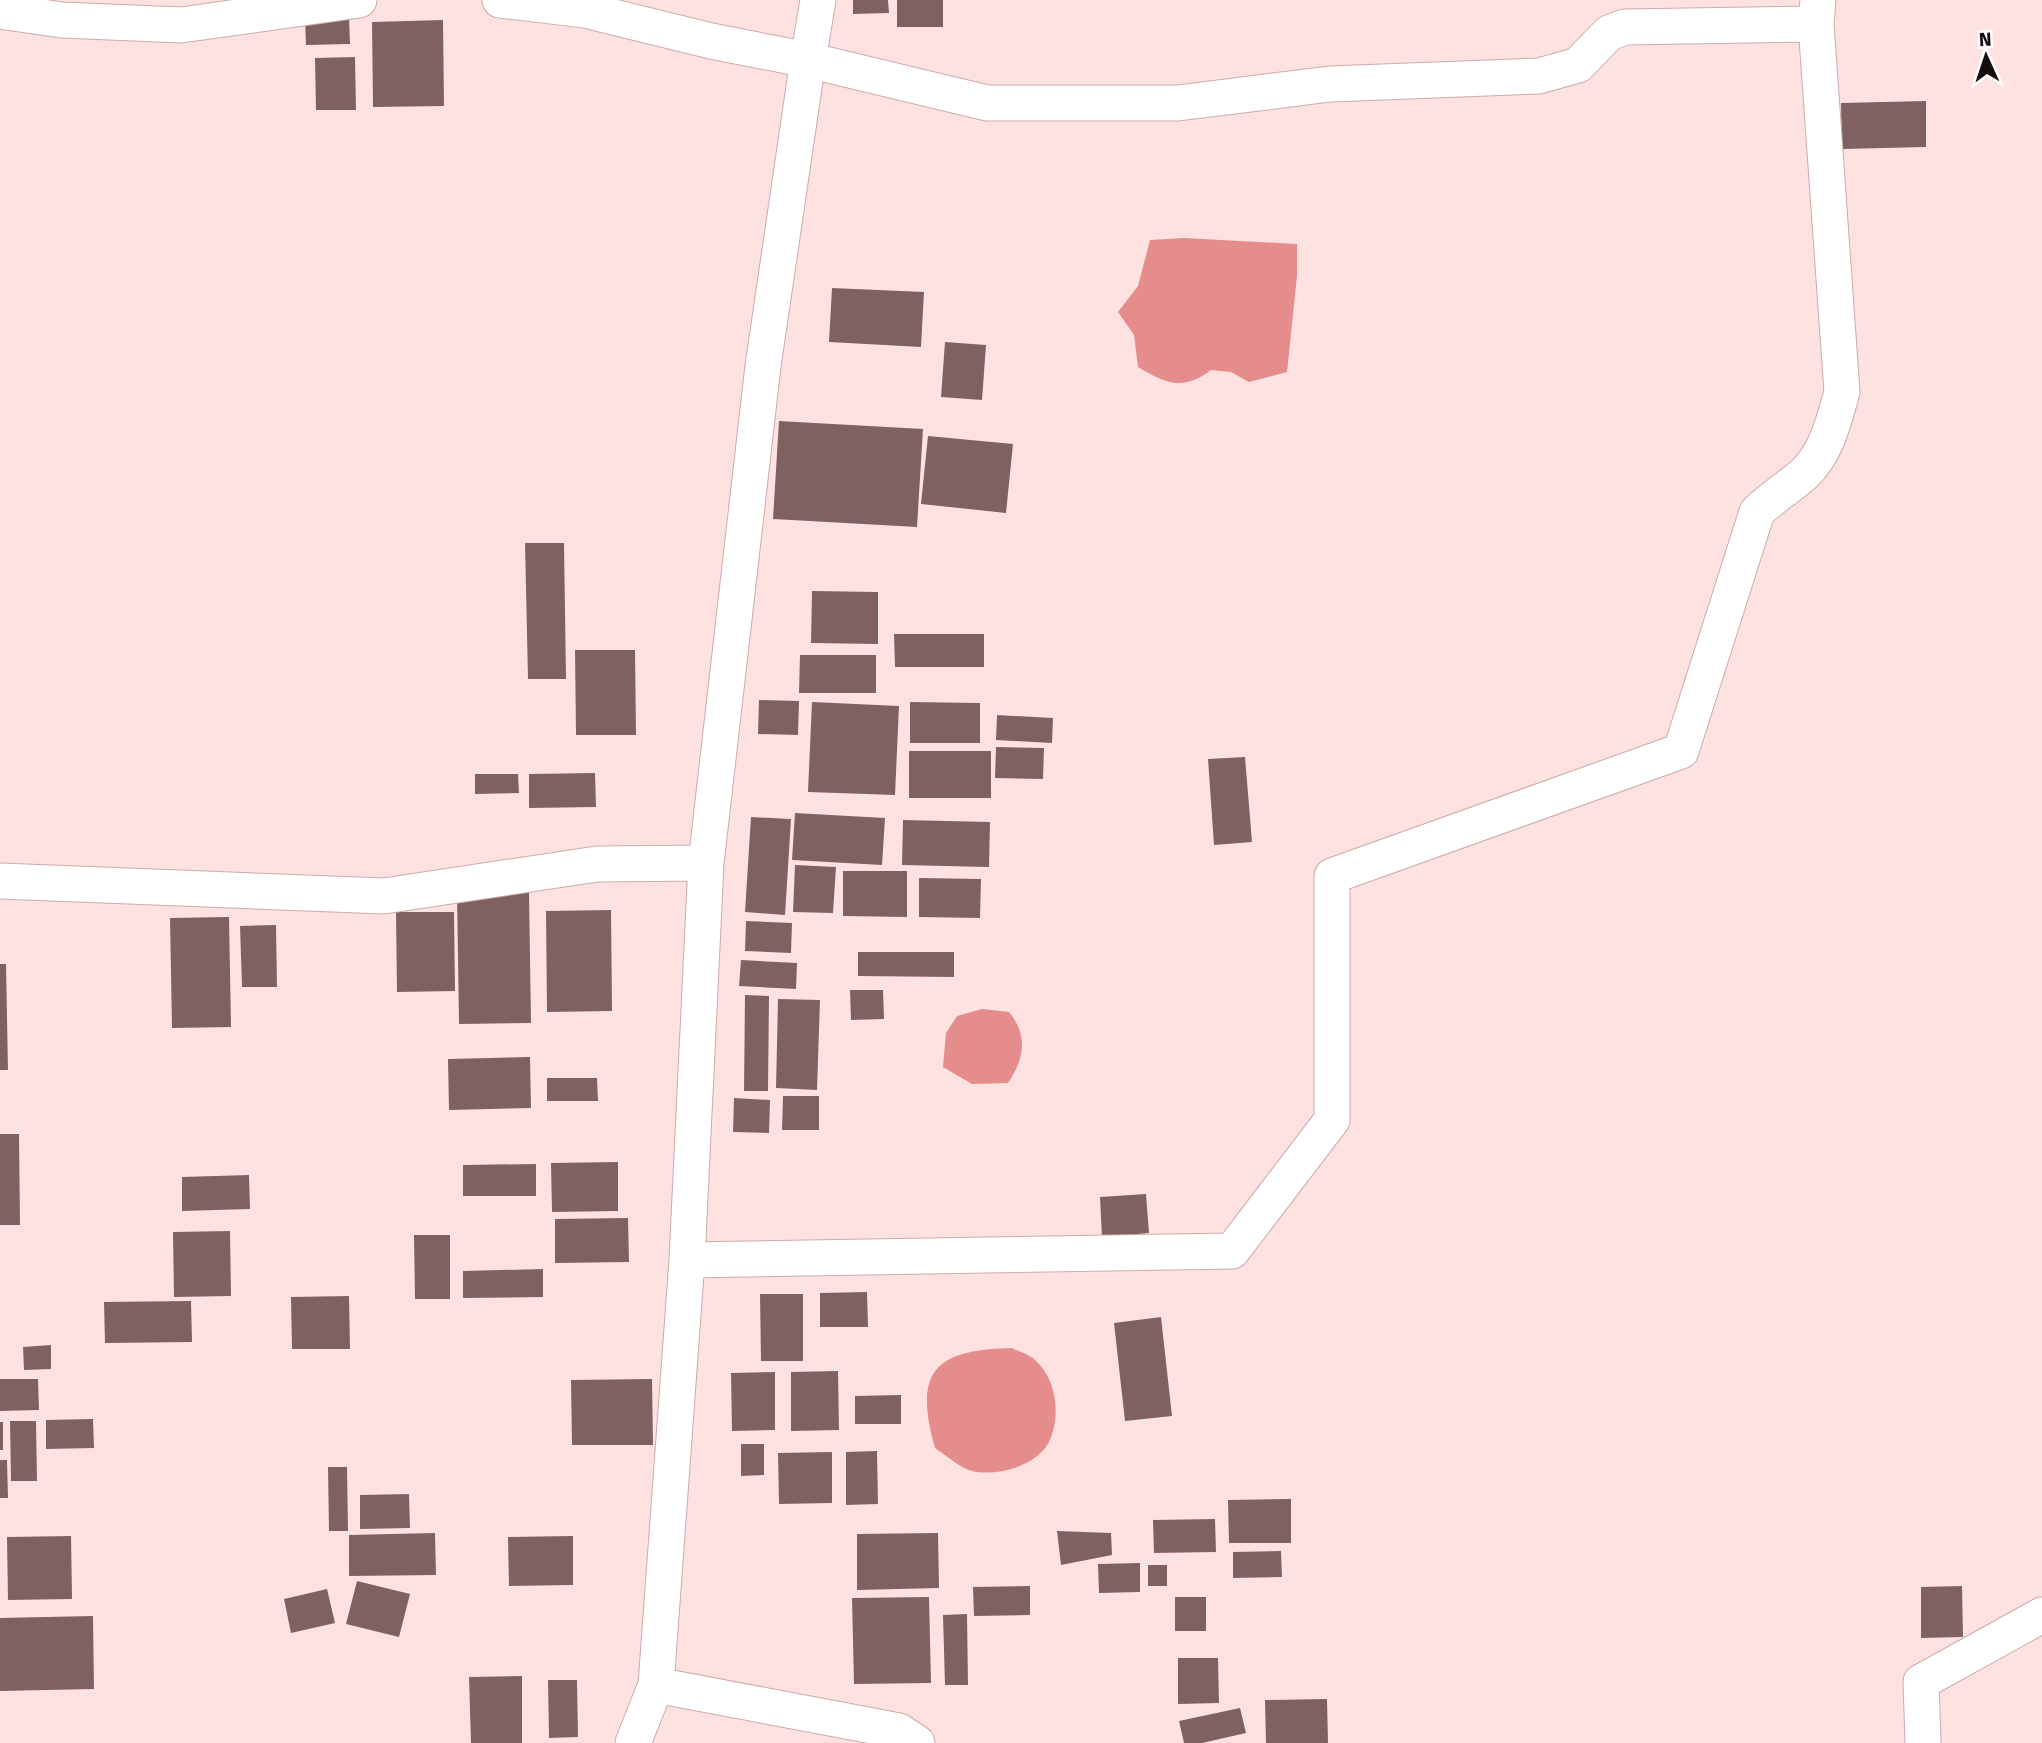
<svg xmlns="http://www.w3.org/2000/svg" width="2042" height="1743" viewBox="0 0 2042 1743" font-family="'Fira Sans',sans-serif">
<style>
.water{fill:#e58c8c}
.building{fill:#806161}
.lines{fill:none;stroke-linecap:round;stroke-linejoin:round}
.minor-casing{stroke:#ccabaa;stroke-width:37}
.minor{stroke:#fff;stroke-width:35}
</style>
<rect width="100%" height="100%" fill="#fee2e1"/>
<!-- water -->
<path class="water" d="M 1184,238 L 1297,244 L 1297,276 L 1287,372 L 1249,382 L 1231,372 L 1211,370 C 1183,391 1166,384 1138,367 L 1134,335 L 1118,312 L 1138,286 L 1150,240 Z
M 982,1009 L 1009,1012 C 1028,1035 1025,1058 1008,1083 L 972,1084 L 943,1067 L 946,1033 L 957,1016 Z
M 1012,1348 C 1020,1352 1030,1355 1036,1361 C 1057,1380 1061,1417 1049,1442 C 1037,1466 996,1477 972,1471 C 960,1468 946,1455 935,1448 C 913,1370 935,1350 1012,1348 Z"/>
<!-- building -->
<path class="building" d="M 853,0 L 888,0 L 889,13 L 853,14 Z
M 897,0 L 943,0 L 943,27 L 897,27 Z
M 349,17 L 350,44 L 306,45 L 305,18 Z
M 443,20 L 444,106 L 373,107 L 372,22 Z
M 355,57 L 356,110 L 316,110 L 315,58 Z
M 1926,101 L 1926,147 L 1842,149 L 1841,103 Z
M 832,288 L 924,292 L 921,347 L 829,342 Z
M 945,342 L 986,345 L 982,400 L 941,397 Z
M 779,421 L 923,429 L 917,527 L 773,519 Z
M 928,436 L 1013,444 L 1006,513 L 921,504 Z
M 525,543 L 564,543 L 566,679 L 528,679 Z
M 812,591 L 878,592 L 878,644 L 811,643 Z
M 894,634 L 984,634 L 984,667 L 895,667 Z
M 575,650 L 635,650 L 636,735 L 576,735 Z
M 800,655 L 876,655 L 876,693 L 799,693 Z
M 759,700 L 799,701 L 798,735 L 758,734 Z
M 812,702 L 899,706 L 895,795 L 808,792 Z
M 910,702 L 980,703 L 980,743 L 910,743 Z
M 997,715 L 1053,718 L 1052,743 L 996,740 Z
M 996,747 L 1044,748 L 1043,779 L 995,778 Z
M 909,751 L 991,751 L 991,798 L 909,798 Z
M 1245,757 L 1252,842 L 1214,845 L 1208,759 Z
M 595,773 L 596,807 L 529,808 L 529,774 Z
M 475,774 L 518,774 L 519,793 L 475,794 Z
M 795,813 L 885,818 L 882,865 L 792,860 Z
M 751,817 L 791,819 L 785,915 L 745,912 Z
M 903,820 L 990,822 L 989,867 L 902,865 Z
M 795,865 L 836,867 L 833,913 L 793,912 Z
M 843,871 L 907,871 L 907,917 L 843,916 Z
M 919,878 L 981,879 L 980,918 L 919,917 Z
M 529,892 L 531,1023 L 459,1024 L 457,893 Z
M 611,910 L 612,1011 L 547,1012 L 546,911 Z
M 396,912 L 454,912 L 455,991 L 397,992 Z
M 229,917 L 231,1027 L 172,1028 L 170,918 Z
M 746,921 L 792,923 L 791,953 L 745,951 Z
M 276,925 L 277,987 L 242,987 L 240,926 Z
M 858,952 L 954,952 L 954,977 L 858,976 Z
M 741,960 L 797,963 L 796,989 L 739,986 Z
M 0,964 L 6,964 L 8,1070 L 0,1070 Z
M 850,990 L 883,990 L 884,1019 L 851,1020 Z
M 745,995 L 769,996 L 768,1091 L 744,1091 Z
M 778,999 L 820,1000 L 817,1090 L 776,1088 Z
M 530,1057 L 531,1108 L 449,1110 L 448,1059 Z
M 547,1078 L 597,1078 L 598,1101 L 547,1101 Z
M 783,1096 L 819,1096 L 819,1130 L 782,1130 Z
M 734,1098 L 770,1100 L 769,1133 L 733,1132 Z
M 0,1134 L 19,1134 L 20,1225 L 0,1225 Z
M 618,1162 L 618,1211 L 552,1212 L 551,1163 Z
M 536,1164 L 536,1196 L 463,1196 L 463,1165 Z
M 249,1175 L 250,1209 L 182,1211 L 182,1177 Z
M 1146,1194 L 1149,1233 L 1102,1237 L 1100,1197 Z
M 628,1218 L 629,1262 L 555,1263 L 555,1219 Z
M 230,1231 L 231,1296 L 174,1297 L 173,1232 Z
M 414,1235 L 450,1235 L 450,1299 L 415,1299 Z
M 543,1269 L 543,1297 L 463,1298 L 463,1271 Z
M 867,1292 L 868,1327 L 820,1327 L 820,1293 Z
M 760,1294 L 803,1294 L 803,1361 L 761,1361 Z
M 349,1296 L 350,1349 L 292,1349 L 291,1297 Z
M 191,1301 L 192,1342 L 105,1343 L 104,1302 Z
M 1161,1317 L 1172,1416 L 1125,1421 L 1114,1323 Z
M 51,1345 L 51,1369 L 24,1370 L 23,1347 Z
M 838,1371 L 839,1430 L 791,1431 L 791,1372 Z
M 775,1372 L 775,1430 L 732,1431 L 731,1373 Z
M 0,1379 L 38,1379 L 39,1410 L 0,1411 Z
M 652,1379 L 653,1445 L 572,1445 L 571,1380 Z
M 901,1395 L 901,1424 L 855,1424 L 855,1396 Z
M 93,1419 L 94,1448 L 46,1449 L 46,1420 Z
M 10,1421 L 36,1421 L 37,1481 L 11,1481 Z
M 0,1422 L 3,1422 L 3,1450 L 0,1450 Z
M 741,1444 L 764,1444 L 764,1475 L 741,1476 Z
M 877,1451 L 878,1504 L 846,1505 L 846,1452 Z
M 832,1452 L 832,1503 L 779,1504 L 778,1453 Z
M 0,1460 L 7,1460 L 8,1498 L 0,1498 Z
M 328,1467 L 347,1467 L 348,1531 L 329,1531 Z
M 409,1494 L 410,1528 L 360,1529 L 360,1495 Z
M 1291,1499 L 1291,1543 L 1229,1543 L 1228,1500 Z
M 1215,1519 L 1216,1552 L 1154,1553 L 1153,1520 Z
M 1057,1531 L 1111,1533 L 1112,1555 L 1061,1565 Z
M 435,1533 L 436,1575 L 349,1576 L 349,1535 Z
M 938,1533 L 939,1588 L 857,1590 L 857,1534 Z
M 71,1536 L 72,1599 L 8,1600 L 7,1537 Z
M 573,1536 L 573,1585 L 509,1586 L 508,1537 Z
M 1281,1551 L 1282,1577 L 1233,1578 L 1233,1552 Z
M 1140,1563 L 1140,1592 L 1099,1593 L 1098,1564 Z
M 1148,1565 L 1167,1565 L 1167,1586 L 1148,1586 Z
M 357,1581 L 410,1594 L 399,1637 L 346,1624 Z
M 1030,1586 L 1030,1615 L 974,1616 L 973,1587 Z
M 1962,1586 L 1963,1637 L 1921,1638 L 1921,1587 Z
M 327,1589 L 335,1623 L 291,1633 L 284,1599 Z
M 929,1597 L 931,1683 L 854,1684 L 852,1598 Z
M 1175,1597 L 1206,1597 L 1206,1631 L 1175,1631 Z
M 967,1614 L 968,1685 L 945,1685 L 943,1615 Z
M 93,1616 L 94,1689 L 0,1691 L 0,1618 Z
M 1178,1658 L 1218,1658 L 1219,1703 L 1178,1704 Z
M 522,1676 L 522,1743 L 471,1743 L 469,1677 Z
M 548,1680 L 577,1680 L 578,1737 L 549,1738 Z
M 1327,1699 L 1328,1743 L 1266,1743 L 1265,1700 Z
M 1240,1708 L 1246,1733 L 1202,1743 L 1184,1743 L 1179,1721 Z"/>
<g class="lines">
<!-- minor casing -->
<g class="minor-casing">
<path id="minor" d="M 500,0 L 585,10 L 711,41 L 808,60 L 818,0
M 0,11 L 62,20 L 181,25 L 359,0
M 0,881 L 384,896 L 597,864 L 706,863
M 687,1260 L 1232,1251 L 1332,1120 L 1332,876 L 1681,751 L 1757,512 C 1772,497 1790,487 1805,473 C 1827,452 1834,420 1842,392 L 1816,24 L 1818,0
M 656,1685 L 899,1731 L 917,1743
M 633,1743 L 656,1685 L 687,1260 L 706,863 L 763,366 L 808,60 L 987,103 L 1178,103 L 1330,84 L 1539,76 L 1578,65 L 1609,33 L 1625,27 L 1816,24
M 1923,1743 L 1921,1682 L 2042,1615"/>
</g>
<!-- minor -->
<use href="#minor" class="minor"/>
</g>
<!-- north arrow -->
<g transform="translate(1986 56) rotate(357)" stroke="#ffffff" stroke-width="5" paint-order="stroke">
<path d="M0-5L12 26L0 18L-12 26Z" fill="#170c0c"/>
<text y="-10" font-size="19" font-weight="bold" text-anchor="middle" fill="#170c0c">N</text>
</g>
</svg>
